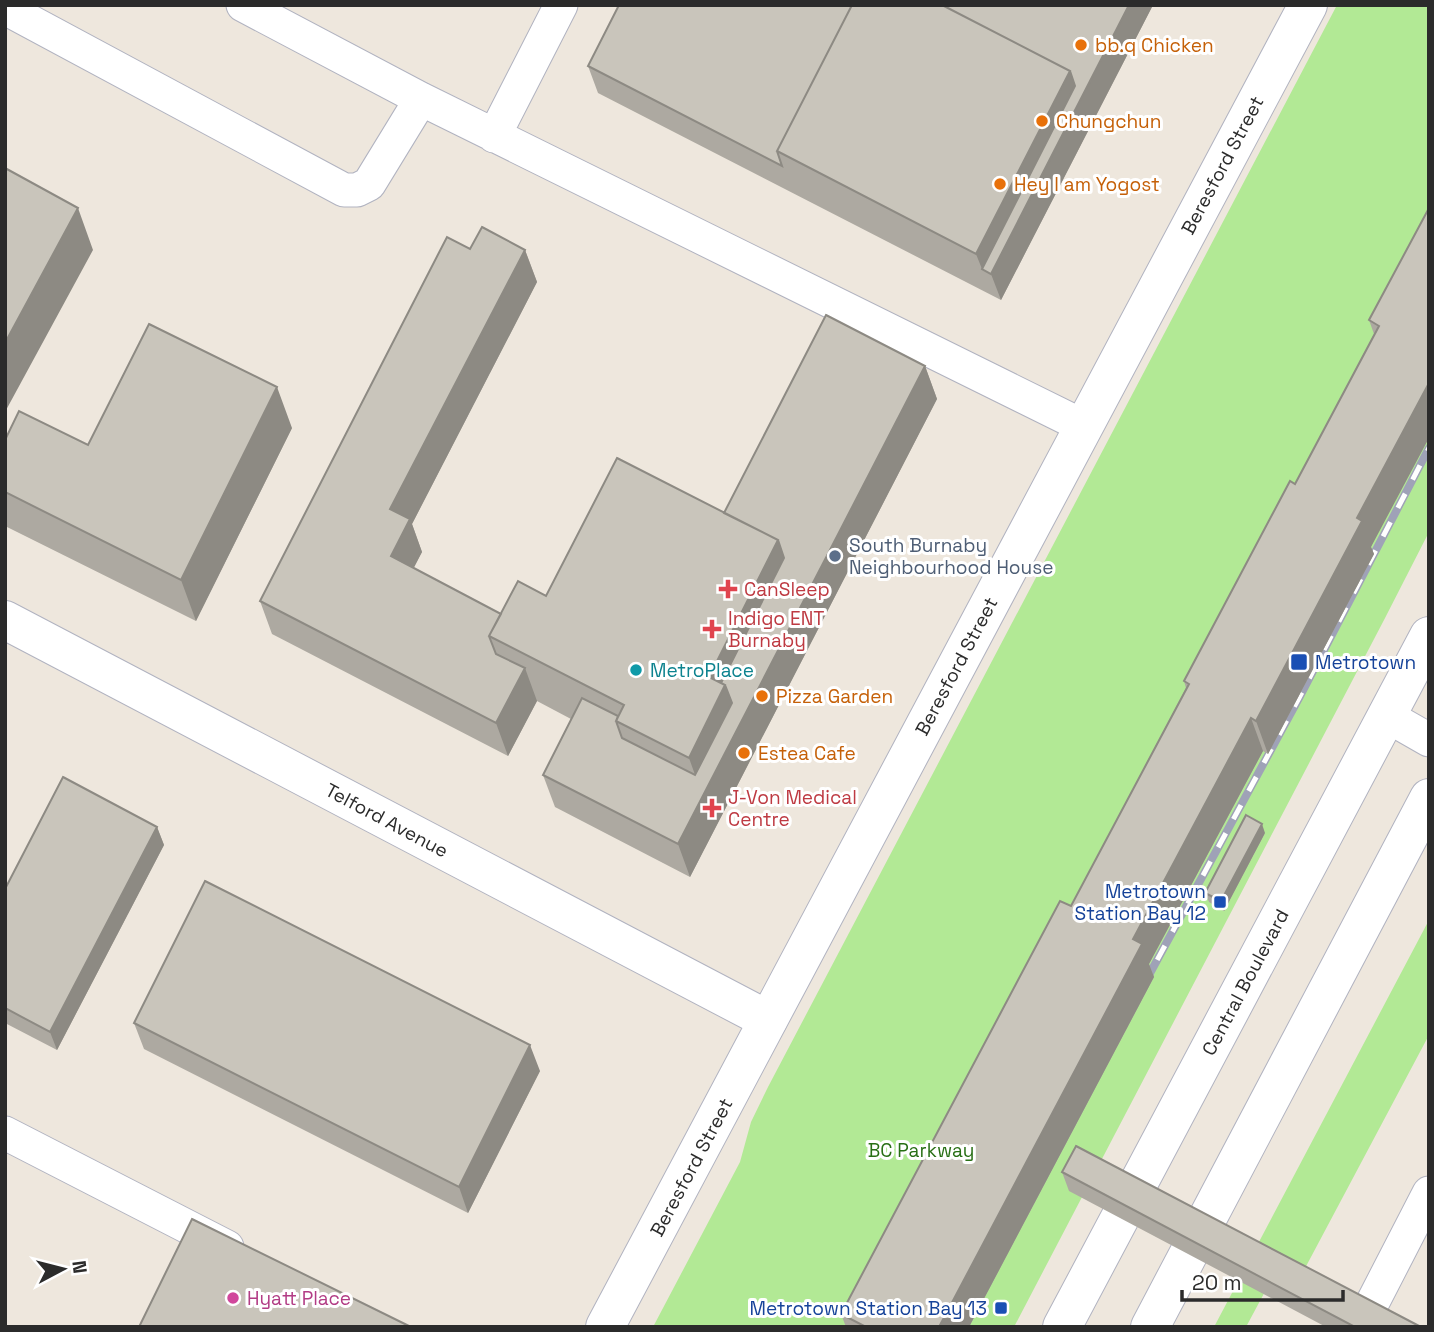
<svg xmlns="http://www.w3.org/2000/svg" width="1434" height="1332" viewBox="0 0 1434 1332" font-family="'Space Grotesk',sans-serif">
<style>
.green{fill:#b2e995}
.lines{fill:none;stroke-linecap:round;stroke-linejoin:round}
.service-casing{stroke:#b1b3c0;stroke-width:35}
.minor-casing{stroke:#b1b3c0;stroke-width:40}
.tertiary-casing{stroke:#b1b3c0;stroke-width:40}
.service{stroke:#fff;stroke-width:33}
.minor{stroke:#fff;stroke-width:38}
.tertiary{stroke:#fff;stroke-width:38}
.rail-casing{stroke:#9fa2b7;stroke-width:8}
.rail{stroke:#fff;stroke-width:5;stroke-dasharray:16;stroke-linecap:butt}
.wall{fill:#ada9a1}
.shaded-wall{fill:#8d8a83}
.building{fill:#c9c5bb;stroke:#8d8a83;stroke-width:2}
.food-dot{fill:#e8710a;stroke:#fff;stroke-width:2.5}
.service-dot{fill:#5c6f8a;stroke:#fff;stroke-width:2.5}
.health-dot{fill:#e0444e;stroke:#fff;stroke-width:2.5}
.transit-dot{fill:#1a4fb4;stroke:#fff;stroke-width:2.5}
.culture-dot{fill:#0f9aa8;stroke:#fff;stroke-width:2.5}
.hotel-dot{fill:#d1479c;stroke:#fff;stroke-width:2.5}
.labels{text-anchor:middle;stroke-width:6;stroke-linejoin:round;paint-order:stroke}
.food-label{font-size:19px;fill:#c56008;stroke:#fff;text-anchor:start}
.street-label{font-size:19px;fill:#2b2b2b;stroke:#fff}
.service-label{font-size:19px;fill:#4e5e75;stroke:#fff;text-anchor:start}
.health-label{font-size:19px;fill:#be3a42;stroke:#fff;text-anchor:start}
.transit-label{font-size:19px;fill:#164399;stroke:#fff;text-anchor:end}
.culture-label{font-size:19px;fill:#0d838f;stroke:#fff;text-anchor:start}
.park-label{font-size:19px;fill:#286f15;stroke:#fff}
.hotel-label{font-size:19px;fill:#b23c85;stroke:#fff;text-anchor:start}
</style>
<rect width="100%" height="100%" fill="#eee7dd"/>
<!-- green -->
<path class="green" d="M 1337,5 L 1429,5 L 1429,532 L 1384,620 L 1014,1327 L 653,1327 L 740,1162 L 751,1122 L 768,1087 Z
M 1429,920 L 1429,1035 L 1303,1272 L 1282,1260 L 1246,1327 L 1214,1327 Z"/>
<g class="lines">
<!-- service casing -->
<g class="service-casing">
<path id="service" d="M 243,5 L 421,99 L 1083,426
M 5,8 L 344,190 L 357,190 L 369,184 L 421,99
M 494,136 L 561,5
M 1387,716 L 1429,740
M 5,1133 L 227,1247
M 1360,1327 L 1429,1193"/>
</g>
<!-- minor casing -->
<g class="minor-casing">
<path id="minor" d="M 5,620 L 768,1020"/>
</g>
<!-- tertiary casing -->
<g class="tertiary-casing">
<path id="tertiary" d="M 605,1327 L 1308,5
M 1062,1327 L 1429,636
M 1150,1327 L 1429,798"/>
</g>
<!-- service -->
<use href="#service" class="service"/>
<!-- minor -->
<use href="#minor" class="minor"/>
<!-- tertiary -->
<use href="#tertiary" class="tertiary"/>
<!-- rail casing -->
<g class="rail-casing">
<path id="rail" d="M 1142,988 L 1299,698 L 1429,448"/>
</g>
<!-- rail -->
<use href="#rail" class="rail"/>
</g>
<!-- wall -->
<path class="wall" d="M 619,5 L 1153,5 L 1001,300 L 598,93 L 588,66 Z
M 1429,208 L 1371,547 L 1374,554 L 1268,754 L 1263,751 L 1149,964 L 1154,977 L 969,1327 L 846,1327 L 841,1314 L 1071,906 L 1186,688 L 1184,681 L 1295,484 L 1374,334 L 1369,320 Z
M 525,250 L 537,282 L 412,524 L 422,552 L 413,568 L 501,614 L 546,596 L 724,513 L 925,366 L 937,399 L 690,877 L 555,807 L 543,775 L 571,719 L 537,701 L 508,756 L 272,634 L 260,601 Z
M 292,428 L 196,621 L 5,526 L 5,440 L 88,445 Z
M 157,827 L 164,845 L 57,1050 L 5,1023 L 5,889 Z
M 1265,833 L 1224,911 L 1209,902 L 1205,893 Z
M 134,1023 L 540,1071 L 468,1213 L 144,1049 Z
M 1062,1172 L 1421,1327 L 1326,1327 L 1069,1191 Z"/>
<!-- shaded-wall -->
<path class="shaded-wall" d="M 1129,5 L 1153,5 L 1001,300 L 991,274 L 982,269 L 976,254 L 1070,71 Z
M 78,208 L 93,250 L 5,412 L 5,343 Z
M 525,250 L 537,282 L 412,524 L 422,552 L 403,589 L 391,556 L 390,509 Z
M 925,366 L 937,399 L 690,877 L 678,844 L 703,797 L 689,758 L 709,677 L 778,540 L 796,591 Z
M 1429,383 L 1429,438 L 1371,547 L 1374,554 L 1268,754 L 1256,721 L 1357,518 Z
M 277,387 L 292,428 L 196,621 L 181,580 Z
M 525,668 L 537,701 L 508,756 L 496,723 Z
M 1251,718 L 1263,751 L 1149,964 L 1154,977 L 969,1327 L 939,1327 L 1133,939 Z
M 1262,824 L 1265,833 L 1224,911 L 1221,901 Z
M 157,827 L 164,845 L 57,1050 L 50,1032 Z
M 530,1045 L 540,1071 L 468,1213 L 459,1187 Z"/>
<!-- building -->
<path class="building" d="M 619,5 L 852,5 L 777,151 L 782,166 L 588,66 Z
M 852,5 L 942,5 L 1070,71 L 976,254 L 777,151 Z
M 942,5 L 1129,5 L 991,274 L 982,269 L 1075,86 L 1070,71 Z
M 5,168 L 78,208 L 5,343 Z
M 1429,208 L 1429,383 L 1357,518 L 1362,521 L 1256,721 L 1251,718 L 1133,939 L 1142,944 L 939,1327 L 866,1327 L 841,1314 L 1060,901 L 1071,906 L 1189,684 L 1184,681 L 1290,481 L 1295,484 L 1379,326 L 1369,320 Z
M 482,227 L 525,250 L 390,509 L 410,519 L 391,556 L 501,614 L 489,636 L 496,654 L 525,668 L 496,723 L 260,601 L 447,237 L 470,249 Z
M 826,315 L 925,366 L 678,844 L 543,775 L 582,698 L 618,716 L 616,721 L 622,738 L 695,775 L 732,703 L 725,685 L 721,683 L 784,558 L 778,540 L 724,513 Z
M 149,324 L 277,387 L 181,580 L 5,492 L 5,440 L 19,411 L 88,445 Z
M 617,458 L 778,540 L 709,677 L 725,685 L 689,758 L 616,721 L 624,705 L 489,636 L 518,581 L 546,596 Z
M 63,777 L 157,827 L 50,1032 L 5,1008 L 5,889 Z
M 1246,815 L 1262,824 L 1221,901 L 1205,893 Z
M 205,881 L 530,1045 L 459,1187 L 134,1023 Z
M 1076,1146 L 1421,1327 L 1355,1327 L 1062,1172 Z
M 192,1219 L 411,1327 L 139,1327 Z"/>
<!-- markers -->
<g class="food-dot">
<circle cx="1081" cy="45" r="7"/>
<circle cx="1042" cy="121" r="7"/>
<circle cx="1000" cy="184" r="7"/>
<circle cx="762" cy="696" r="7"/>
<circle cx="744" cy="753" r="7"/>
</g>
<circle class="service-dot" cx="835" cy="556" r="7"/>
<g class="health-dot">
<path d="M724.5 578.5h7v7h7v7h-7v7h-7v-7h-7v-7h7z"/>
<path d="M708.5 618.5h7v7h7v7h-7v7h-7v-7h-7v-7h7z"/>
<path d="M708.5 797.5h7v7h7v7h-7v7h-7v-7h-7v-7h7z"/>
</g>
<g class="transit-dot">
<rect x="1290" y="653" width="18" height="18" rx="3.5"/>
<rect x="1213" y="895" width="14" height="14" rx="3.5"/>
<rect x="994" y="1301" width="14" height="14" rx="3.5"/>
</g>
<circle class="culture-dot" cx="636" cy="670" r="7"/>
<circle class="hotel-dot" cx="233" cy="1298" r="7"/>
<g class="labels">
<!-- food labels -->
<g class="food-label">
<text x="1095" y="52">bb.q Chicken</text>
<text x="1056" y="128">Chungchun</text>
<text x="1014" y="191">Hey I am Yogost</text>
<text x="776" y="703">Pizza Garden</text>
<text x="758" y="760">Estea Cafe</text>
</g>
<!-- street labels -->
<g class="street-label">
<text transform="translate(1222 165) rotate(-62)" y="7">Beresford Street</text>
<text transform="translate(956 666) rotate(-62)" y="7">Beresford Street</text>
<text transform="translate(387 820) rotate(28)" y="7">Telford Avenue</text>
<text transform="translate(1245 982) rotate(-62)" y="7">Central Boulevard</text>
<text transform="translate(691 1167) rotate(-62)" y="7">Beresford Street</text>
</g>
<!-- service labels -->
<g class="service-label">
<text x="849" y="552">South Burnaby<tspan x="849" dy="22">Neighbourhood House</tspan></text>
</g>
<!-- health labels -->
<g class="health-label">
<text x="744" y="596">CanSleep</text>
<text x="728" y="625">Indigo ENT<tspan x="728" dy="22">Burnaby</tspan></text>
<text x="728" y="804">J-Von Medical<tspan x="728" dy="22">Centre</tspan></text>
</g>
<!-- transit labels -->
<g class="transit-label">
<text x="1315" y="669" text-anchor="start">Metrotown</text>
<text x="1206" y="898">Metrotown<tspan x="1206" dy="22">Station Bay 12</tspan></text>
<text x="987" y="1315">Metrotown Station Bay 13</text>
</g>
<!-- culture labels -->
<g class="culture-label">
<text x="650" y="677">MetroPlace</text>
</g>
<!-- park labels -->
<g class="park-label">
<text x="921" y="1157">BC Parkway</text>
</g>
<!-- hotel labels -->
<g class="hotel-label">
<text x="247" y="1305">Hyatt Place</text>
</g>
</g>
<!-- border -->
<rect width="1434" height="1332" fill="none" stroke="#2b2b2b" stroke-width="14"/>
<!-- north arrow -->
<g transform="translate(63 1269) rotate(83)" stroke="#ffffff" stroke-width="5" paint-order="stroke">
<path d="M0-5L12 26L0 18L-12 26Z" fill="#2b2b2b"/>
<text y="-10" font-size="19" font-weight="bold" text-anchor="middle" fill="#2b2b2b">N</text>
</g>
<!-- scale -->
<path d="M1182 1290v10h161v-10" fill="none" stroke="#2b2b2b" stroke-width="3.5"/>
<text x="1192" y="1290" font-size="21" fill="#2b2b2b" stroke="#ffffff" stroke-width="5" paint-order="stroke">20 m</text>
</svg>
